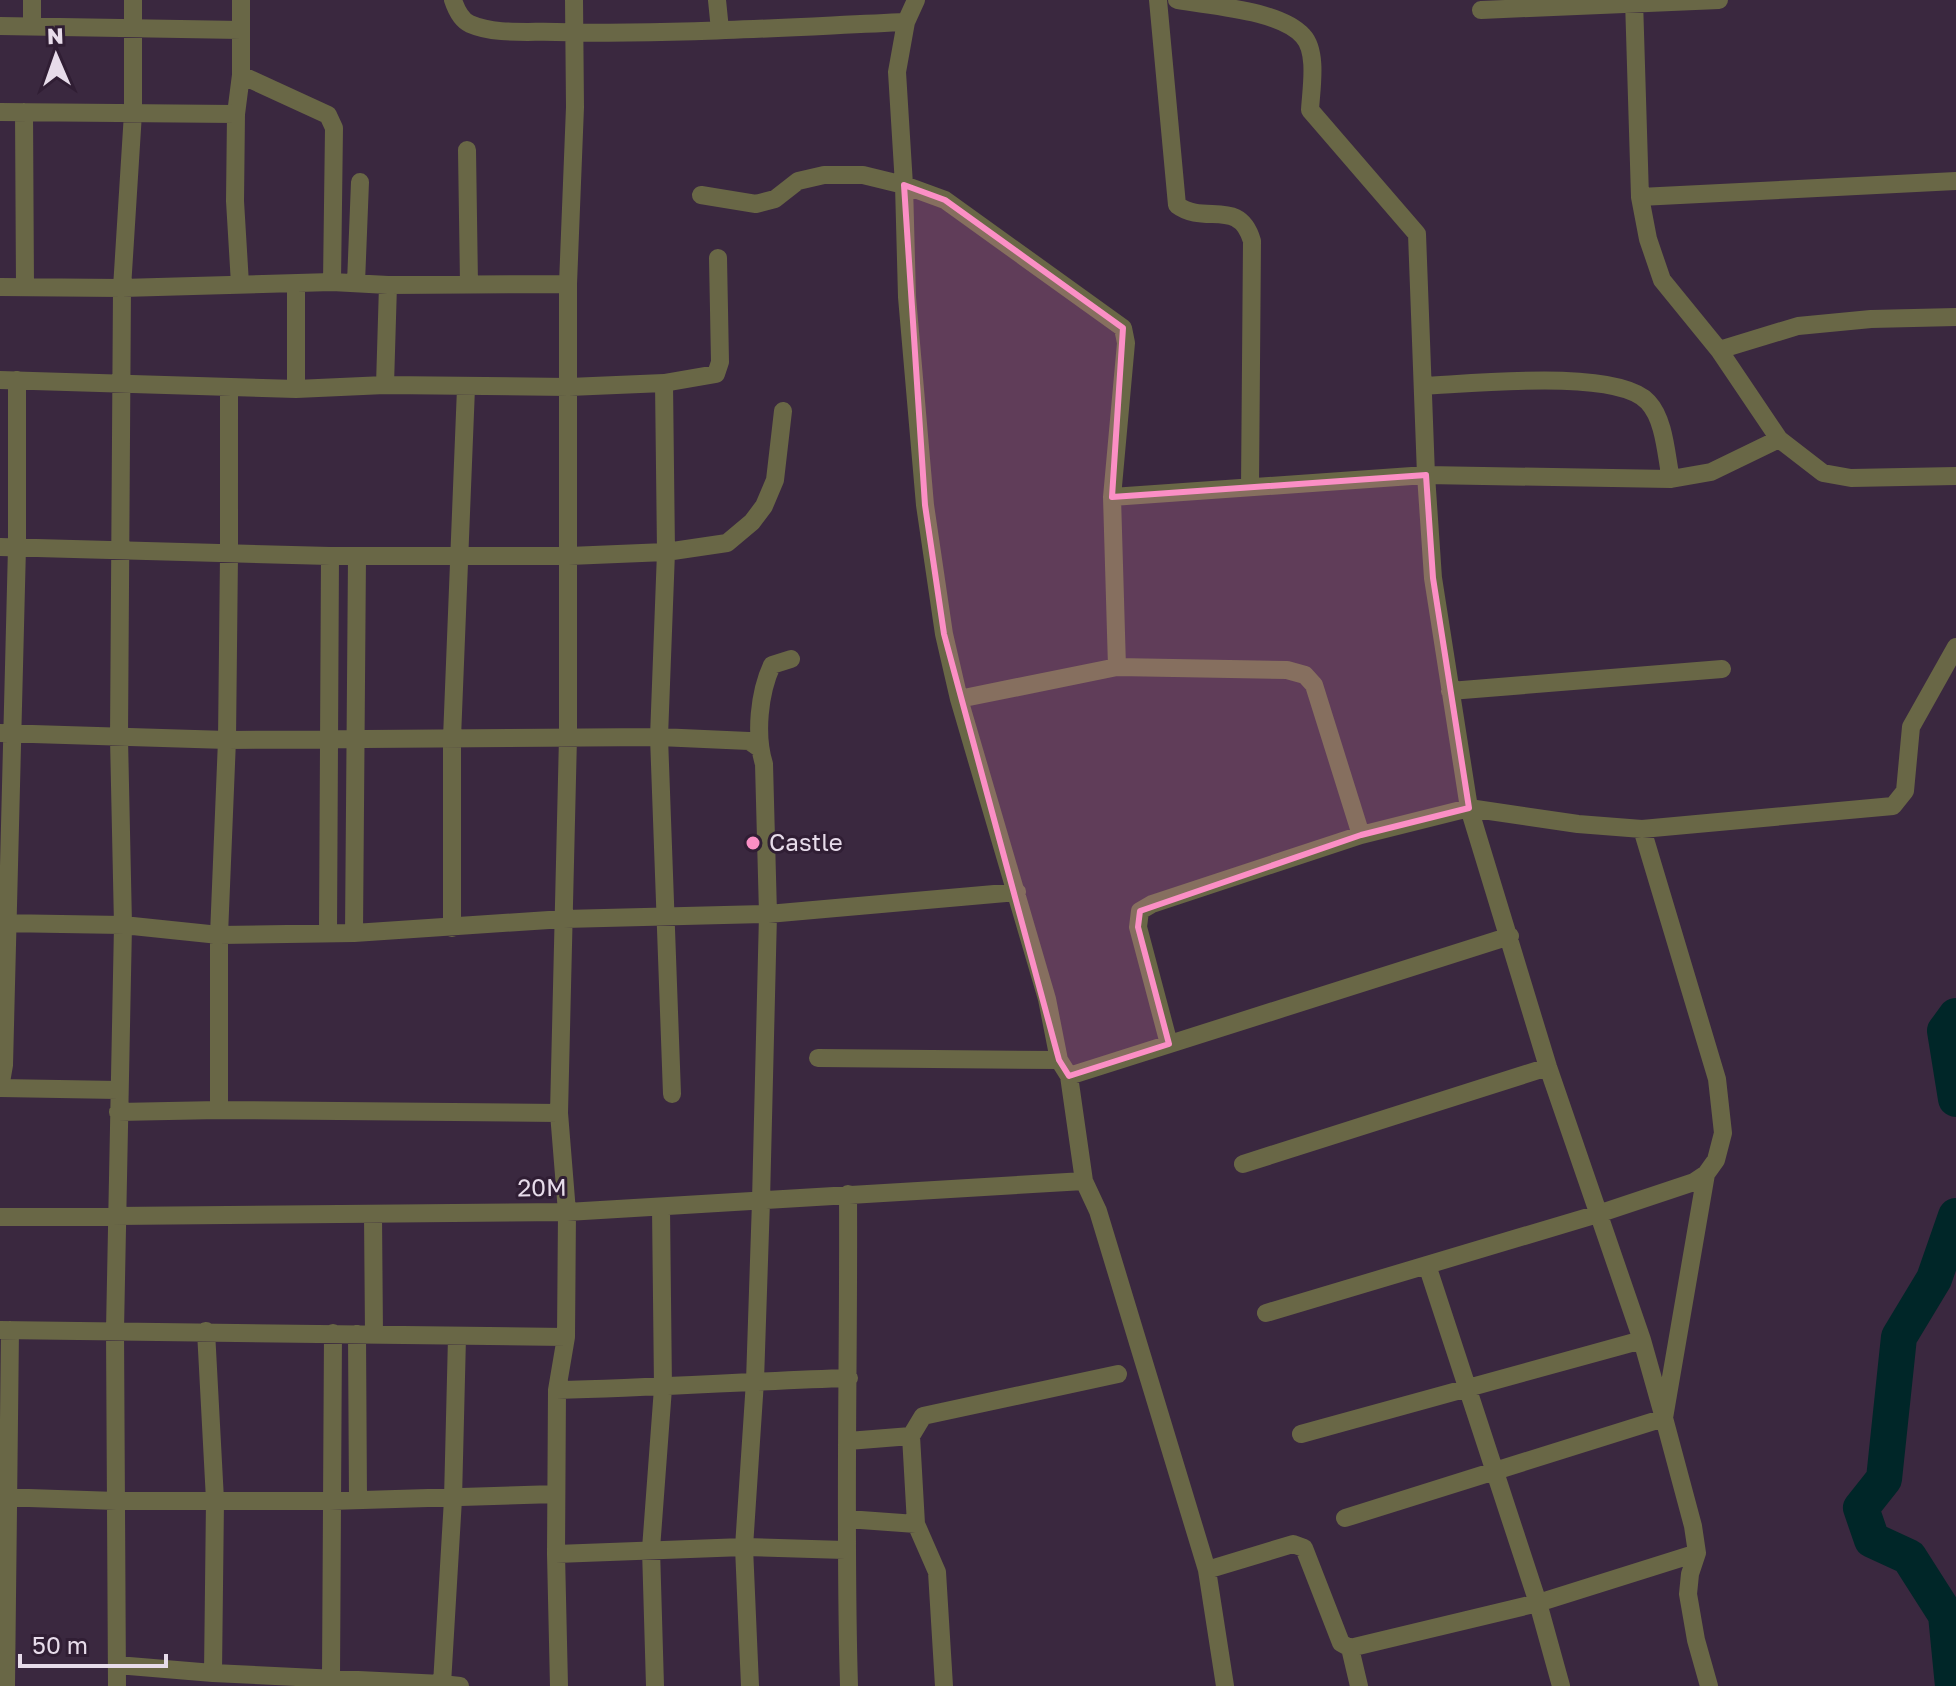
<svg xmlns="http://www.w3.org/2000/svg" width="1956" height="1686" viewBox="0 0 1956 1686" font-family="'Golos Text',sans-serif">
<style>
.lines{fill:none;stroke-linecap:round;stroke-linejoin:round}
.river{stroke:#002628;stroke-width:36}
.street{stroke:#696746;stroke-width:18}
.marked{fill:#fb8fc5;fill-opacity:0.2;stroke:#fb8fc5;stroke-width:6;stroke-linejoin:round}
.poi-dot{fill:#fb8fc5;stroke:#301e34;stroke-width:3}
.labels{text-anchor:middle;stroke-width:6;stroke-linejoin:round;paint-order:stroke}
.poi-label{font-size:24px;fill:#e7dcea;stroke:#301e34;text-anchor:start}
.street-label{font-size:24px;fill:#e7dcea;stroke:#301e34}
</style>
<rect width="100%" height="100%" fill="#3a283f"/>
<g class="lines">
<!-- river -->
<path class="river" d="M 1956,1016 L 1945,1031 L 1956,1099
M 1953,1686 L 1946,1615 L 1909,1557 L 1872,1540 L 1861,1508 L 1884,1479 L 1899,1337 L 1934,1279 L 1956,1216"/>
<!-- street -->
<path class="street" d="M 453,0 C 456,9 461,20 470,24 C 495,35 530,31 556,32 C 673,35 790,27 906,22
M 717,0 L 720,30
M 916,0 L 906,22 L 897,72 L 904,185 L 907,297 L 925,505 L 944,634 L 959,699 L 1047,999 L 1059,1060 L 1069,1076 L 1084,1181 L 1098,1211 L 1207,1570 L 1225,1686
M 1158,0 L 1177,205 C 1205,226 1239,197 1252,241 L 1250,487
M 1177,0 C 1210,6 1280,10 1303,36 C 1318,52 1311,90 1310,110 L 1417,234 L 1426,475 L 1433,578 L 1469,808 L 1548,1067 L 1642,1340 L 1664,1418 L 1693,1526 L 1697,1553 L 1690,1574 L 1688,1594 L 1696,1640 L 1709,1686
M 1634,0 L 1640,197
M 1481,10 L 1719,0
M 0,26 L 241,30
M 32,26 L 32,0
M 241,75 L 328,115 L 334,128 L 332,282
M 0,112 L 236,114
M 24,112 L 25,287
M 467,150 L 469,284
M 1956,181 L 1640,197 L 1648,239 L 1662,280 L 1719,350 L 1779,439 L 1823,473 L 1851,478 L 1956,476
M 701,195 L 756,204 L 775,199 L 798,181 L 824,175 L 863,175 L 904,185 L 945,200 L 1123,328 L 1126,343 L 1112,497 L 1117,667
M 356,283 L 360,182
M 240,284 L 235,201 L 236,114 L 241,75 L 241,0
M 296,285 L 296,389
M 0,287 L 122,288 L 332,282 L 388,285 L 568,284
M 1719,350 L 1798,326 L 1871,319 L 1956,317
M 0,380 L 296,389 L 385,385 L 569,387 L 664,383 L 666,552 L 659,737 L 672,1094
M 17,380 L 17,547 L 4,1065 L 0,1088 L 118,1090
M 664,383 L 716,374 L 720,362 L 718,258
M 385,385 L 388,285
M 1423,386 C 1470,384 1617,368 1648,402 C 1665,420 1666,456 1671,479
M 1112,497 L 1426,475 L 1671,479 L 1711,472 L 1779,439
M 0,547 L 330,556 L 569,556 L 666,552 L 727,543 L 752,522 L 764,506 L 775,480 L 783,411
M 1450,691 L 1722,669
M 959,699 L 1117,667 L 1287,670 L 1305,675 L 1314,685 L 1361,835
M 0,733 L 227,740 L 659,737 L 749,741 L 759,748
M 0,923 L 123,925 L 219,935 L 354,933 L 564,919 L 768,914 L 1017,892
M 452,928 L 452,738 L 466,388
M 328,932 L 330,556
M 354,933 L 357,556
M 1169,1044 L 1138,927 L 1140,911 L 1152,904 L 1361,835 L 1469,808 L 1578,824 L 1642,829 L 1893,806 L 1905,791 L 1911,727 L 1956,647
M 818,1058 L 1059,1060
M 1069,1076 L 1510,936
M 219,1110 L 219,935 L 227,740 L 229,554 L 229,387
M 118,1112 L 219,1110 L 559,1113
M 1243,1164 L 1548,1067
M 848,1194 C 849,1358 844,1522 849,1686
M 373,1215 L 374,1334
M 0,1217 L 567,1212 L 1084,1181
M 1427,1265 L 1538,1603 L 1561,1686
M 1266,1313 L 1598,1214 L 1694,1182 L 1706,1174 L 1716,1160 L 1723,1133 L 1717,1079 L 1642,829
M 0,1330 L 566,1337
M 357,1334 L 358,1500
M 457,1337 L 453,1499 L 442,1684 L 460,1686
M 557,1390 C 654,1388 751,1381 849,1378
M 1301,1434 L 1642,1340
M 911,1436 L 916,1524
M 848,1441 L 911,1436 L 923,1416 L 1118,1374
M 0,1497 L 116,1501 L 330,1501 L 556,1494
M 1345,1518 L 1664,1418 L 1706,1174
M 847,1519 L 916,1524 L 937,1572 L 944,1686
M 556,1554 L 744,1547 L 845,1550
M 1207,1570 L 1293,1544 L 1304,1548 L 1341,1643 L 1350,1648 L 1538,1603 L 1697,1553
M 1350,1648 L 1359,1686
M 117,1665 L 213,1673 L 215,1500 L 206,1331
M 213,1673 L 442,1684
M 331,1679 L 333,1333
M 6,1686 L 10,1330
M 117,1686 L 115,1330 L 123,925 L 119,738 L 122,288 L 133,113 L 133,0
M 559,1686 L 556,1554 L 557,1390 L 566,1337 L 567,1212 L 559,1113 L 568,737 L 568,284 L 575,107 L 574,0
M 655,1686 L 651,1549 L 663,1388 L 661,1208
M 750,1686 L 744,1547 L 755,1381 L 761,1201 L 768,914 L 764,764 C 755,735 759,693 772,665 L 791,659"/>
</g>
<!-- marked area -->
<path class="marked" d="M 904,185 L 945,200 L 1123,328 L 1112,497 L 1426,475 L 1433,578 L 1469,808 L 1361,835 L 1140,911 L 1138,927 L 1169,1044 L 1069,1076 L 1059,1060 L 944,634 L 925,505 Z"/>
<!-- markers -->
<circle class="poi-dot" cx="753" cy="843" r="8"/>
<g class="labels">
<!-- poi labels -->
<g class="poi-label">
<text x="769" y="851">Castle</text>
</g>
<!-- street labels -->
<g class="street-label">
<text transform="translate(542 1188) rotate(-1)" y="8">20M</text>
</g>
</g>
<!-- north arrow -->
<g transform="translate(56 56) rotate(358)" stroke="#301e34" stroke-width="6" paint-order="stroke">
<path d="M0-6L14 30L0 20L-14 30Z" fill="#e7dcea"/>
<text y="-12" font-size="22" font-weight="bold" text-anchor="middle" fill="#e7dcea">N</text>
</g>
<!-- scale -->
<path d="M20 1654v12h146v-12" fill="none" stroke="#e7dcea" stroke-width="4"/>
<text x="32" y="1654" font-size="24" fill="#e7dcea" stroke="#301e34" stroke-width="6" paint-order="stroke">50 m</text>
</svg>
